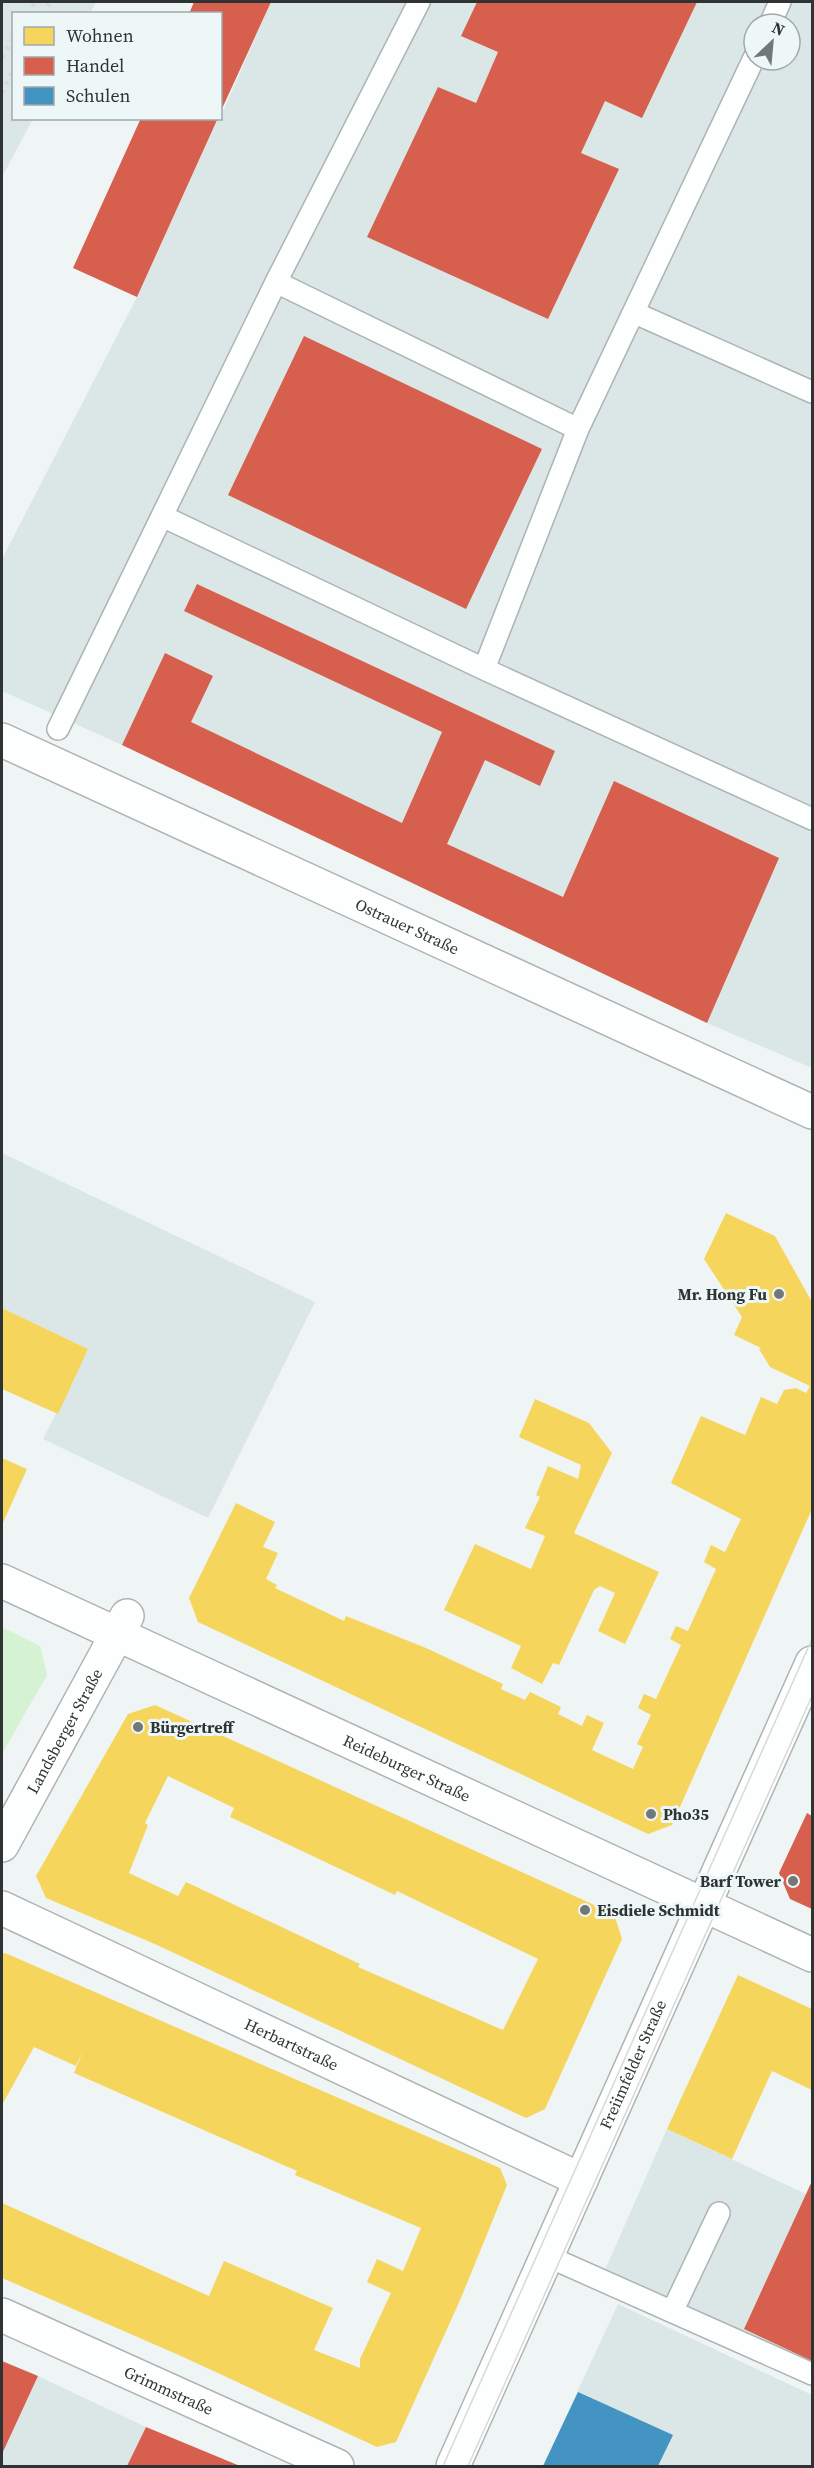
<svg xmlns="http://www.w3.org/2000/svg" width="814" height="2468" viewBox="0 0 814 2468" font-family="'Source Serif 4',serif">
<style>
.built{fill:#dbe7e7;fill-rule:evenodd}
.green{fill:#d5f2d3}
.homes{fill:#f6d55c;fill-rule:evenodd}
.shops{fill:#d6604d}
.schools{fill:#4393c3}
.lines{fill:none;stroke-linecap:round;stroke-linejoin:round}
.service-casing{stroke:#afb3b3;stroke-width:24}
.minor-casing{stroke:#afb3b3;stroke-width:36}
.tertiary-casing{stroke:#afb3b3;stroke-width:36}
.service{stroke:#fdfefe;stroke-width:21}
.minor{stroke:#fdfefe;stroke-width:33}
.tertiary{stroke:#fdfefe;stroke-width:33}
.tram{stroke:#d7d9d9;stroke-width:1.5}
.rail{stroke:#d7d9d9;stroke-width:4.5;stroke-dasharray:3 6;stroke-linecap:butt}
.poi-dot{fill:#727777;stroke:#edf7f7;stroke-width:2}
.labels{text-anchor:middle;stroke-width:6;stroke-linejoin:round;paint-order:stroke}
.street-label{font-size:16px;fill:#2f3333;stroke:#edf7f7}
.poi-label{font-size:16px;font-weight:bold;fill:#2f3333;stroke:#edf7f7;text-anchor:start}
</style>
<rect width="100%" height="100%" fill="#eff5f5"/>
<!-- built -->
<path class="built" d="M 2,2 L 96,2 L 90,13 L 14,14 L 14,118 L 33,119 L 2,177 Z
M 271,2 L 812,2 L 812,1068 L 707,1023 L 122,745 L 2,691 L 2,559 L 137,297 L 218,119 L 220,118 ZM 754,24 L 790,24 L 790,60 L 754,60 Z
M 2,1153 L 315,1302 L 208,1518 L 43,1439 L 88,1349 L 2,1308 Z
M 667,2129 L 806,2194 L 812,2181 L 812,2374 L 601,2279 Z
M 618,2304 L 812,2395 L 812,2466 L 543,2466 Z
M 38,2376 L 146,2427 L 127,2466 L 2,2466 L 2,2454 Z"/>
<!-- green -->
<path class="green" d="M 2,1627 L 40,1646 L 47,1675 L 2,1754 Z"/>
<!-- homes -->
<path class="homes" d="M 726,1213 L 775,1236 L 812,1302 L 812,1509 L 672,1825 L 648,1834 L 198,1622 L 189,1598 L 236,1503 L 275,1522 L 263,1547 L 278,1553 L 266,1579 L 277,1585 L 275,1588 L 344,1621 L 346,1616 L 426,1648 L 503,1684 L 501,1689 L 525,1700 L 530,1692 L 561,1707 L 558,1714 L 582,1726 L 587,1715 L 604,1723 L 592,1750 L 633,1769 L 643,1747 L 637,1744 L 651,1715 L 638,1708 L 644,1694 L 656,1699 L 681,1645 L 670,1639 L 676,1626 L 688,1631 L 716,1569 L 704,1562 L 711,1545 L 725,1552 L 741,1519 L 671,1483 L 701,1416 L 745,1435 L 761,1397 L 777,1404 L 784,1390 L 796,1388 L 806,1393 L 810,1386 L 770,1367 L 759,1349 L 761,1348 L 734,1335 L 742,1317 L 704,1259 Z
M 2,1308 L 88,1349 L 58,1414 L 2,1389 Z
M 535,1399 L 589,1423 L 612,1453 L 574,1533 L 659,1572 L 625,1644 L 598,1631 L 615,1593 L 600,1586 L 594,1590 L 559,1665 L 553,1663 L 542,1684 L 511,1668 L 521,1646 L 444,1610 L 475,1544 L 531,1569 L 545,1536 L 525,1528 L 540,1497 L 536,1495 L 548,1466 L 578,1479 L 581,1465 L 519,1437 Z
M 2,1458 L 27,1469 L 2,1525 Z
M 155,1705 L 614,1914 L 622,1939 L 545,2109 L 526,2118 L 157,1945 L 46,1898 L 36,1876 L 128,1714 ZM 168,1776 L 234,1808 L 230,1817 L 395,1895 L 397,1891 L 538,1959 L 503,2030 L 358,1967 L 360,1964 L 186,1882 L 178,1896 L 129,1873 L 148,1825 L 145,1823 Z
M 5,1953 L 500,2168 L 507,2185 L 461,2298 L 396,2442 L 377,2447 L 181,2356 L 2,2278 L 2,2203 L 209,2296 L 224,2261 L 333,2308 L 314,2350 L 360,2368 L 360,2359 L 391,2293 L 367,2282 L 377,2259 L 403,2271 L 421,2228 L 295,2175 L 297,2171 L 74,2073 L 84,2048 L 76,2066 L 34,2047 L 2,2105 L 2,1954 Z
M 738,1975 L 812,2009 L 812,2090 L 772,2071 L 732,2159 L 667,2129 Z"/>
<!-- shops -->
<path class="shops" d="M 194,2 L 271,2 L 220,113 L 220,14 L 189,14 Z
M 477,2 L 697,2 L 642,118 L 605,101 L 581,153 L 619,169 L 548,319 L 367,237 L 438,87 L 476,103 L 498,52 L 461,36 Z
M 141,118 L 218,118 L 137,297 L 73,268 Z
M 304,336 L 542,449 L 466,609 L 228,495 Z
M 197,584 L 555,751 L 540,786 L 485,760 L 447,844 L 563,897 L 614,781 L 779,858 L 707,1023 L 122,745 L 165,653 L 213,676 L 191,722 L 402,823 L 442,732 L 184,611 Z
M 807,1813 L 812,1816 L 812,1909 L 790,1899 L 779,1873 Z
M 812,2181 L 812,2361 L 744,2329 Z
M 2,2361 L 38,2376 L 2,2454 Z
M 146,2427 L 240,2466 L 127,2466 Z"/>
<!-- schools -->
<path class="schools" d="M 578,2392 L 673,2435 L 658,2466 L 543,2466 Z"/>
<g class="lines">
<!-- service casing -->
<g class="service-casing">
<path id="service" d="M 419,2 L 276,282 L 162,516 L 484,669 L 812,819
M 770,24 L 780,2
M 276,282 L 578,429
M 635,313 L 812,392
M 484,669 L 578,429 L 754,58
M 58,729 L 162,516
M 547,2256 L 812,2374
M 673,2310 L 719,2213"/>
</g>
<!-- minor casing -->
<g class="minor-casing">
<g id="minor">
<path id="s1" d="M 2,740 L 812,1112"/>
<path id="s2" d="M 2,1581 L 704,1905"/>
<path id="s3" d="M 2,1845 L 127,1616"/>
<path id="s4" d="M 2,1908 L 581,2180"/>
<path id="s5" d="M 2,2315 L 337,2466"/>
</g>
</g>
<!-- tertiary casing -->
<g class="tertiary-casing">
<g id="tertiary">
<path d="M 704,1905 L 812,1955"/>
<path id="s6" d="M 453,2466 L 812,1663"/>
</g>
</g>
<!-- service -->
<use href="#service" class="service"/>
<!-- minor -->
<use href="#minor" class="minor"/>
<!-- tertiary -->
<use href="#tertiary" class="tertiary"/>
<!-- tram -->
<path class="tram" d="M 443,2466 L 812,1639
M 468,2466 L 812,1696"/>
<!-- rail -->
<path class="rail" d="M 28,14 L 35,2
M 43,14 L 50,2
M 2,57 L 14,37
M 2,92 L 14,69"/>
</g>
<!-- markers -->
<g class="poi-dot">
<circle cx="779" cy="1294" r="6"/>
<circle cx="138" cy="1727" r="6"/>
<circle cx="651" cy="1814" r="6"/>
<circle cx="793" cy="1881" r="6"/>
<circle cx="585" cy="1910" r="6"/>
</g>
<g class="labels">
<!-- street labels -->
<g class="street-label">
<text dy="6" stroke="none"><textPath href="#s1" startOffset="446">Ostrauer Straße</textPath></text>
<text dy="6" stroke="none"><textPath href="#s3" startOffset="130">Landsberger Straße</textPath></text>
<text dy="6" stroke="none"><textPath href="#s2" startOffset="446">Reideburger Straße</textPath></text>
<text dy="6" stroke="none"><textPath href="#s4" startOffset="320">Herbartstraße</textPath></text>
<text dy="6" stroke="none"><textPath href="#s6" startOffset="440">Freiimfelder Straße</textPath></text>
<text dy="6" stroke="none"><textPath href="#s5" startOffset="183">Grimmstraße</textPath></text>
</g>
<!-- poi labels -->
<g class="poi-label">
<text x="767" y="1300" text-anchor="end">Mr. Hong Fu</text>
<text x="150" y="1733">Bürgertreff</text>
<text x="663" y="1820">Pho35</text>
<text x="781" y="1887" text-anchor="end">Barf Tower</text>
<text x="597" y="1916">Eisdiele Schmidt</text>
</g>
</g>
<!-- border -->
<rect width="814" height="2468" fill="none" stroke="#2f3333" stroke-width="6"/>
<!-- legend -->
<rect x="12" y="12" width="210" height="108" fill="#edf7f7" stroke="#a1a9a9" stroke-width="1.5"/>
<rect x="24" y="27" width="30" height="18" fill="#f6d55c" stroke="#a1a9a9" stroke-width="1.5"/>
<text x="66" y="42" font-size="18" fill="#2f3333">Wohnen</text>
<rect x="24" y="57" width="30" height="18" fill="#d6604d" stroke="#a1a9a9" stroke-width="1.5"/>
<text x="66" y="72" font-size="18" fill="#2f3333">Handel</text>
<rect x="24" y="87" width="30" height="18" fill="#4393c3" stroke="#a1a9a9" stroke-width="1.5"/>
<text x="66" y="102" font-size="18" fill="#2f3333">Schulen</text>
<!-- north arrow -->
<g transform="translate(772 42) rotate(26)"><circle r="28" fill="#edf7f7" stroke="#a1a9a9" stroke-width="1.5"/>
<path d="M0-4.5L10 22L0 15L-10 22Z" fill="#727777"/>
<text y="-9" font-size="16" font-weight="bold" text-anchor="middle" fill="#2f3333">N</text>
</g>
</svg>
